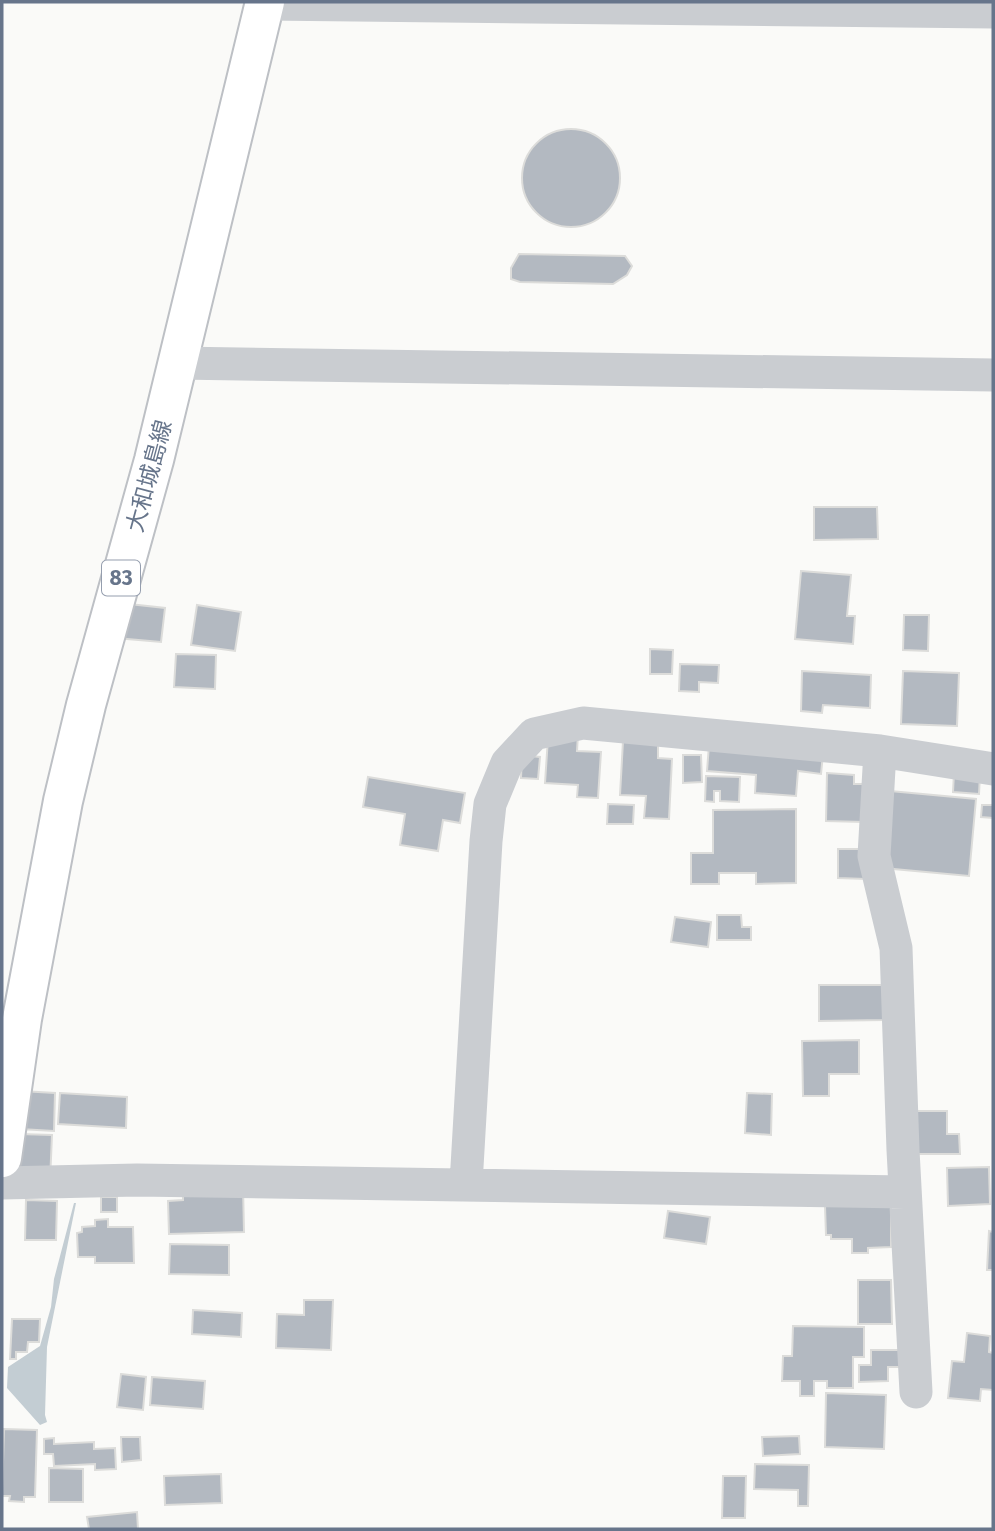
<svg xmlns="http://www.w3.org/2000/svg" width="995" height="1531" viewBox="0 0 995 1531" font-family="'Fira Sans','Noto Sans JP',sans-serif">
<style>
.water{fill:#c3cdd3}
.building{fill:#b3b9c1;stroke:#dcdcda;stroke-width:2}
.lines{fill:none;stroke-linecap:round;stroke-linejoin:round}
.major-casing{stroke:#bdc0c5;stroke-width:42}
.minor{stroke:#cacdd1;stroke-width:33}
.major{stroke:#fff;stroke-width:38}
.labels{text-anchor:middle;stroke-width:7;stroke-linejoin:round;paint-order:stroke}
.shield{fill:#fff;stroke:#959eae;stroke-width:2}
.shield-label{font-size:21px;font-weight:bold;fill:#67758b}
.street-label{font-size:23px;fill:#67758b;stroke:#fff}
</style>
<rect width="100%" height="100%" fill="#fafaf8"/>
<!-- water -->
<path class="water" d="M 74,1203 L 76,1203 L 47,1347 L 45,1415 L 47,1422 L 40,1425 L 7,1388 L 8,1367 L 40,1346 L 51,1307 L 54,1279 Z"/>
<!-- building -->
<path class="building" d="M522 178a49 49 0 1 1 98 0a49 49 0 1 1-98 0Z
M 519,254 L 625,256 L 632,266 L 627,275 L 613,284 L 520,282 L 511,279 L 511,268 Z
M 814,507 L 877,507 L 878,539 L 814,540 Z
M 801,571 L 851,575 L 847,616 L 855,616 L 853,644 L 795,639 Z
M 120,603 L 165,608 L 161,642 L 116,638 Z
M 197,605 L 241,612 L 235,651 L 191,645 Z
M 904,615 L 929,615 L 928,651 L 903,650 Z
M 650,649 L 673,650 L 672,674 L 650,674 Z
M 176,654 L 216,655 L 215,689 L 174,687 Z
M 680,664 L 719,665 L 718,683 L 699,682 L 699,692 L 679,691 Z
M 802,671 L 871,675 L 870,708 L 823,705 L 822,713 L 801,711 Z
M 903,671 L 959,673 L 957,726 L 901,724 Z
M 578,734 L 577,751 L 601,752 L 598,798 L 577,797 L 578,785 L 545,783 L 548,738 Z
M 623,741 L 658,743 L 658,758 L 672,759 L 669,819 L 644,818 L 646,796 L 620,795 Z
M 709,745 L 823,754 L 821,774 L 798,771 L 796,796 L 755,793 L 756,775 L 707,771 Z
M 522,755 L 540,757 L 538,779 L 521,778 Z
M 683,755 L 701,755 L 702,782 L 683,783 Z
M 827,773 L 854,775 L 854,784 L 866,784 L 864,822 L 826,821 Z
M 954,773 L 980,775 L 979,794 L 953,792 Z
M 706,776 L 740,777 L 739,802 L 720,801 L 720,791 L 714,791 L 714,802 L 705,801 Z
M 368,777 L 465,793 L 460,823 L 443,820 L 438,851 L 400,845 L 405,814 L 363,807 Z
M 890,791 L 976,799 L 969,876 L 883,868 Z
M 608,804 L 634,805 L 633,824 L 607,824 Z
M 982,805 L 993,805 L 993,818 L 981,817 Z
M 796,809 L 796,883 L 756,884 L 756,873 L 719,873 L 719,884 L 691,884 L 691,853 L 713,853 L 713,810 Z
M 838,849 L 866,849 L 866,879 L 838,878 Z
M 717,915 L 741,915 L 742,927 L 751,927 L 751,940 L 717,940 Z
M 675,917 L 711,922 L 708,947 L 671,942 Z
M 819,985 L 884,985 L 884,1020 L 819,1021 Z
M 859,1040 L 859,1074 L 829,1074 L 829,1096 L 803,1096 L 802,1041 Z
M 21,1091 L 55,1093 L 54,1131 L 20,1129 Z
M 60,1093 L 127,1097 L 126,1128 L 58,1124 Z
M 747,1093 L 772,1094 L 771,1135 L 745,1133 Z
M 908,1111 L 947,1111 L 947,1134 L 959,1134 L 960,1154 L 908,1154 Z
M 19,1134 L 52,1135 L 50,1181 L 7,1180 Z
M 989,1167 L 990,1204 L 948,1206 L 947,1168 Z
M 243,1186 L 244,1232 L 169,1234 L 168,1201 L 183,1200 L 183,1187 Z
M 101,1197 L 117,1197 L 117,1212 L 101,1212 Z
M 891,1199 L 891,1247 L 868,1248 L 868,1253 L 852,1253 L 852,1239 L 831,1239 L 831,1235 L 826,1235 L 825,1206 Z
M 26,1200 L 57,1201 L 56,1240 L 25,1240 Z
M 668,1211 L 710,1217 L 706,1244 L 664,1238 Z
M 108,1219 L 108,1227 L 133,1227 L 134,1263 L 95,1263 L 95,1257 L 78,1257 L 77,1233 L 82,1232 L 82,1227 L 95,1226 L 95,1220 Z
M 989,1231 L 993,1232 L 993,1270 L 987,1270 Z
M 170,1244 L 229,1245 L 229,1275 L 169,1274 Z
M 858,1280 L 891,1280 L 892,1324 L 858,1324 Z
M 304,1300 L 333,1300 L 331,1350 L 276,1348 L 277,1314 L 304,1315 Z
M 193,1310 L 242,1313 L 241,1337 L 192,1334 Z
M 12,1319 L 40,1319 L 39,1342 L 28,1342 L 27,1352 L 16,1352 L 16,1359 L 10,1359 Z
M 793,1326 L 864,1327 L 864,1357 L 853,1357 L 853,1388 L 827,1388 L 827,1381 L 814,1381 L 814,1396 L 800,1396 L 800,1381 L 782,1381 L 783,1356 L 792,1356 Z
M 967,1333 L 990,1336 L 989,1352 L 993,1353 L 993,1390 L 981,1389 L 980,1401 L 948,1398 L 952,1361 L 964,1362 Z
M 871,1350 L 900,1350 L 900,1367 L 888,1367 L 888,1381 L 859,1382 L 859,1365 L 871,1365 Z
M 121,1374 L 146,1377 L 143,1410 L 117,1407 Z
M 152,1377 L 205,1381 L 203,1409 L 150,1405 Z
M 826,1393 L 886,1395 L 884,1449 L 825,1447 Z
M 4,1429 L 37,1430 L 35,1497 L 24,1497 L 24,1502 L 9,1501 L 10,1496 L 2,1496 Z
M 799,1436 L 800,1454 L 763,1456 L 762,1437 Z
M 121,1437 L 140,1437 L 141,1460 L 122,1462 Z
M 54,1438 L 54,1444 L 94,1442 L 94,1449 L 115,1448 L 116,1469 L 95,1470 L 95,1464 L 54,1466 L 53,1454 L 44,1454 L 44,1439 Z
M 755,1464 L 809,1465 L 808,1506 L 798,1506 L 798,1490 L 754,1489 Z
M 49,1468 L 83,1469 L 83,1502 L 49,1502 Z
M 221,1474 L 222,1503 L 165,1505 L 164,1476 Z
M 723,1476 L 746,1476 L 745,1518 L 722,1518 Z
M 137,1512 L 138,1529 L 89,1529 L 87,1517 Z"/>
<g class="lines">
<!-- major casing -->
<g class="major-casing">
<path id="major" d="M 2,1158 L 22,1019 L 63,801 L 86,705 L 154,460 L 265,2"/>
</g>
<!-- minor -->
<path class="minor" d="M 265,4 L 993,12
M 177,363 L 993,375
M 880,751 L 874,856 L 896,948 L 903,1150 L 916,1392
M 2,1183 L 137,1180 L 905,1192
M 466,1184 L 486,841 L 490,804 L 507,763 L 534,734 L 583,723 L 880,751 L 993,769"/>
<!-- major -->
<use href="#major" class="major"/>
</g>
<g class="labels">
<!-- shield labels -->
<rect class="shield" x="102" y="560.5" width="38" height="35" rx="5"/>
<g class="shield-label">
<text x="121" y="585">83</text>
</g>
<!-- street labels -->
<g class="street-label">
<text transform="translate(149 476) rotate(-75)" y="8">大和城島線</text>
</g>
</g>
<!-- border -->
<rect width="995" height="1531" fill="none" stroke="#67758b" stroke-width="7"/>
</svg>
